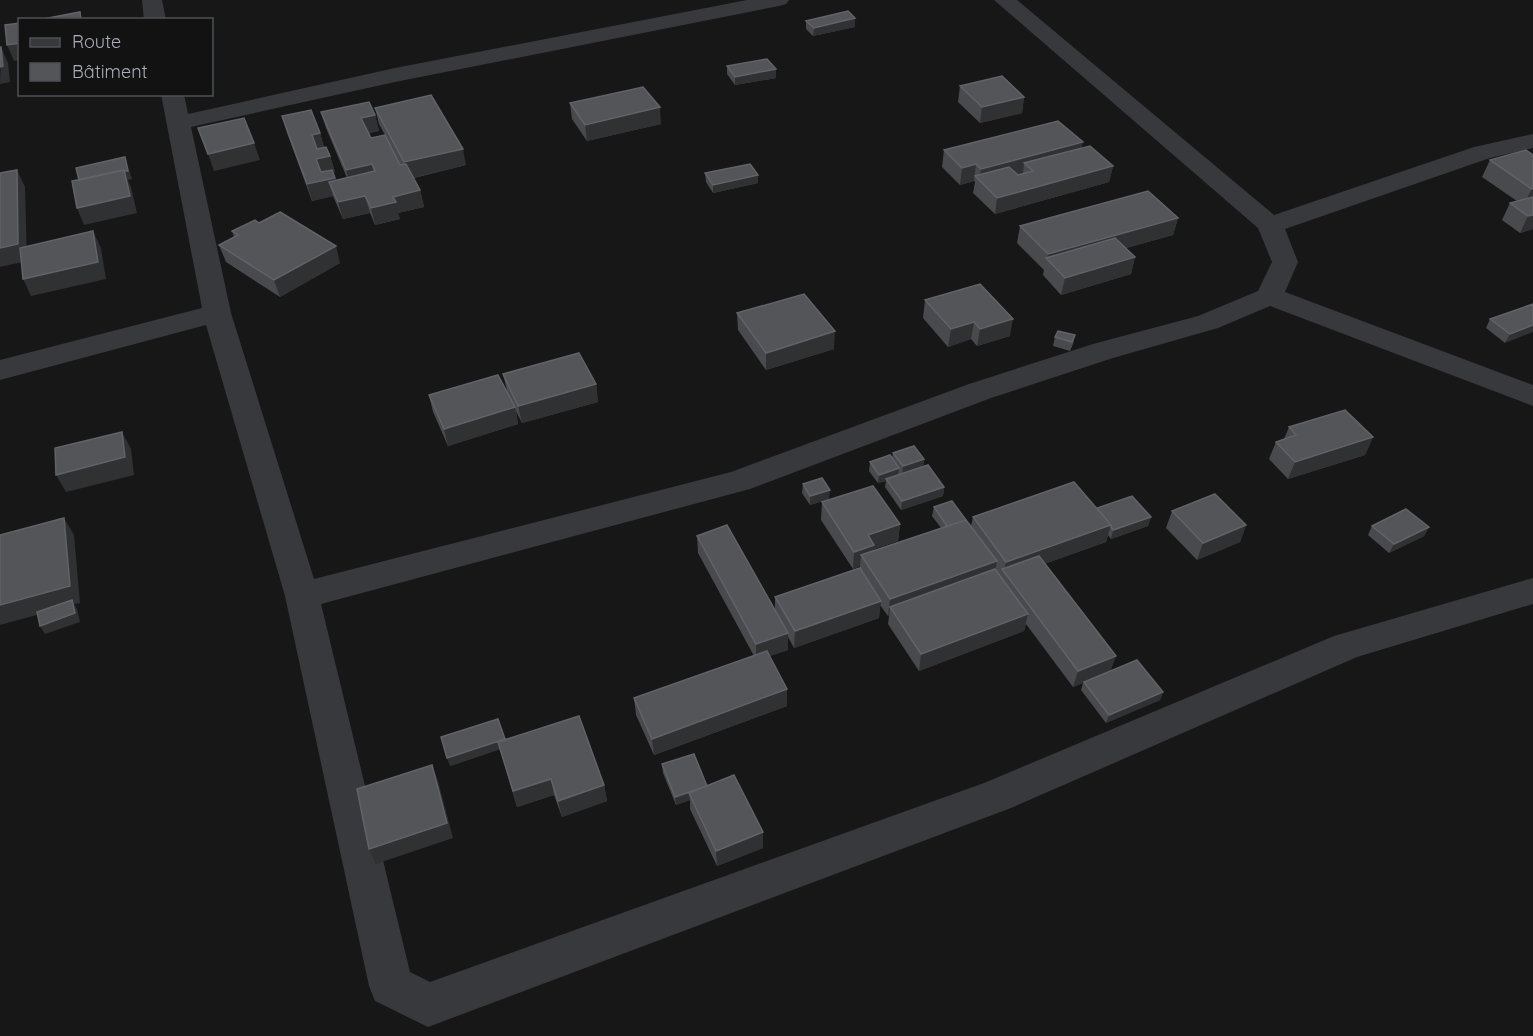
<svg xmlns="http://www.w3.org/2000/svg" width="1533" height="1036" viewBox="0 0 1533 1036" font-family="Quicksand,sans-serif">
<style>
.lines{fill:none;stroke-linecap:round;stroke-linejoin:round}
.street{fill:#38393d;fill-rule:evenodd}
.wall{fill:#484a4d}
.shaded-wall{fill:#303133}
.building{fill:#535559;stroke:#606368;stroke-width:1.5}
</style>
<rect width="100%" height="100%" fill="#171718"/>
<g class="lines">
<!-- street -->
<path class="street" d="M 142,0 L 162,0 L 166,20 L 144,20 Z
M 747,0 L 789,0 L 786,4 L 779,6 L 395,82 L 191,127 L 231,313 L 314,579 L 731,472 L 969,384 L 1093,344 L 1198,316 L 1258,291 L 1272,262 L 1258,228 L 994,0 L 1017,0 L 1274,215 L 1474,147 L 1533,134 L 1533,148 L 1490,158 L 1285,229 L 1298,262 L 1285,292 L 1533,385 L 1533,406 L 1270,306 L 1218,328 L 1113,358 L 991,398 L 750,489 L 321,604 L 410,972 L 430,982 L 984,783 L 1334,636 L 1533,578 L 1533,604 L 1357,657 L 1011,808 L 428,1027 L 375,1001 L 369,986 L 285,596 L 206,325 L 0,380 L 0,360 L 202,308 L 161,94 L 184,94 L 188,114 L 395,68 Z"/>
</g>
<!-- wall -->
<path class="wall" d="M 806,21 L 855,27 L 813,36 L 806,29 Z
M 727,66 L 776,78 L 735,85 L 727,74 Z
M 960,86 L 1024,97 L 1022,113 L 980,123 L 958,102 Z
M 570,103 L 661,124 L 587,141 L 572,119 Z
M 375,108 L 466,165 L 414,178 L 420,190 L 424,207 L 398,213 L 400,219 L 375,225 L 370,213 L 343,219 L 333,196 L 312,201 L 287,133 L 282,116 L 320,133 L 324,148 L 330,156 L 335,172 L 333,173 L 336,180 L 347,178 L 326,128 L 321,112 L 375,115 L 379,131 L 369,133 L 371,138 L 385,135 L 379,124 Z
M 1081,148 L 1113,166 L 1109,182 L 995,214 L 973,193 L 975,182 L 974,181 L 960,185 L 942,167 L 944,150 Z
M 1533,155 L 1533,229 L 1520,233 L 1502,220 L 1510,203 L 1517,201 L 1482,177 L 1490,160 Z
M 705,173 L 758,175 L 758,183 L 713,193 L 706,182 Z
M 1178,218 L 1173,235 L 1126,248 L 1135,257 L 1131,274 L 1061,295 L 1043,275 L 1044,270 L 1017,243 L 1020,226 Z
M 259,223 L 340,263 L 280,297 L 226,262 L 219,245 L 234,237 L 232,231 Z
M 925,300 L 1010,336 L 977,346 L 971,339 L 948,347 L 923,318 Z
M 1533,304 L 1505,343 L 1486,328 L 1490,319 Z
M 737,313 L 834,349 L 766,370 L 738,330 Z
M 1075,335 L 1073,344 L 1070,351 L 1053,346 L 1055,337 Z
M 503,374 L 596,384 L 598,402 L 522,423 L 516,411 L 518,424 L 448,446 L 433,412 L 429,395 L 507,391 Z
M 1289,427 L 1373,437 L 1365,455 L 1288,479 L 1269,459 L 1276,442 L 1284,439 Z
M 893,453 L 924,459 L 923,467 L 944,487 L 943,496 L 901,510 L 885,487 L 886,481 L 878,483 L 869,471 L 870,462 L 892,458 Z
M 803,484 L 829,499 L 810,505 L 802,493 Z
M 822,502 L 900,524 L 898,541 L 874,549 L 874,551 L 941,528 L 932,516 L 934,507 L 971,526 L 973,517 L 1097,508 L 1151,517 L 1148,526 L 1111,539 L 1108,535 L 1106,542 L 1044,564 L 1111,670 L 1163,692 L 1160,700 L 1106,723 L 1081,690 L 1083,683 L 1073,687 L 1026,624 L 1024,631 L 919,671 L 888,624 L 889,616 L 888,616 L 880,605 L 879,618 L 794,648 L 788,637 L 788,650 L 769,656 L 787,706 L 654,755 L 636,715 L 634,698 L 754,656 L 698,553 L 697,536 L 775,610 L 775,597 L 860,569 L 860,566 L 853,569 L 821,520 Z
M 1172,511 L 1246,525 L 1240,542 L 1197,560 L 1166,528 Z
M 1372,526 L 1429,527 L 1424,536 L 1389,553 L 1368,535 Z
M 505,740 L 604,785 L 607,801 L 562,817 L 554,795 L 517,807 L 500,749 L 450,766 Z
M 662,764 L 707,786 L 763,832 L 763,848 L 717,866 L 690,809 L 690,800 L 676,805 L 663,773 Z"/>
<!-- shaded-wall -->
<path class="shaded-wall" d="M 855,18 L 855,27 L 813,36 L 814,28 Z
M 20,43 L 20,60 L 14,61 L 7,45 Z
M 1,47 L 8,63 L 10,82 L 0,84 Z
M 776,69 L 776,78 L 735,85 L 735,77 Z
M 1024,97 L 1022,113 L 980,123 L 982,107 Z
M 660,107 L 661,124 L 587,141 L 585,125 Z
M 375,115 L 379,131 L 365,134 L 361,118 Z
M 320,133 L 325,150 L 317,152 L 312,135 Z
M 1083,142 L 1079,158 L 1024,163 L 1023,174 L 984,184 L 979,180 L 981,169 Z
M 254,143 L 260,160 L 214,171 L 208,154 Z
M 463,149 L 466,165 L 408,179 L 404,162 Z
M 330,156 L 335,172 L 321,175 L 316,159 Z
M 125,157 L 132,179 L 128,180 L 131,187 L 137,213 L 84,225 L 77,208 Z
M 372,164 L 376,181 L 351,187 L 346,170 Z
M 976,164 L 974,181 L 960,185 L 962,168 Z
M 1113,166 L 1109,182 L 995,214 L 997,198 Z
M 17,170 L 25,187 L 27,261 L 0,267 L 0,248 Z
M 758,175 L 758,183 L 713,193 L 713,185 Z
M 335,178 L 340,195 L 329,182 L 333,196 L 312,201 L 307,184 Z
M 1533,188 L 1533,202 L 1523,205 L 1532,189 Z
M 420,190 L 424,207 L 398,213 L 400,219 L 375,225 L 371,208 L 393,197 Z
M 365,196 L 370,213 L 343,219 L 338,202 Z
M 1533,215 L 1533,229 L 1520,233 L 1528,216 Z
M 1178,218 L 1173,235 L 1056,268 L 1047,259 L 1048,254 Z
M 93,231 L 101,248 L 106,279 L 31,296 L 23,279 Z
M 336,246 L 340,263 L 280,297 L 274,280 Z
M 1135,257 L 1131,274 L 1061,295 L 1065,278 Z
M 1013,319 L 1010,336 L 977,346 L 980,329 Z
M 974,322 L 971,339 L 948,347 L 951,329 Z
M 1533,325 L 1533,332 L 1505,343 L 1510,334 Z
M 835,331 L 834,349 L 766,370 L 766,353 Z
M 596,384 L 598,402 L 522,423 L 518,406 Z
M 515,407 L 518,424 L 448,446 L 444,429 Z
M 122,432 L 131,449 L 134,475 L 66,492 L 56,475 Z
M 1373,437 L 1365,455 L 1288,479 L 1295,462 Z
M 924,459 L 923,468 L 902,475 L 903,466 Z
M 899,468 L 898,477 L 886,479 L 886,481 L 878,483 L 879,475 Z
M 944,487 L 943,496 L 901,510 L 902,501 Z
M 830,490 L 829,499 L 810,505 L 810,496 Z
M 1151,517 L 1148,526 L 1111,539 L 1113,530 Z
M 64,518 L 74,535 L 80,603 L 74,604 L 77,609 L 80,622 L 45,634 L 40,626 L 73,605 L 0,625 L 0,605 Z
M 900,524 L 898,541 L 874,549 L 873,562 L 861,555 L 860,566 L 853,569 L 854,552 L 868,535 Z
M 1111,525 L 1106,542 L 1008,577 L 1004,571 L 1006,562 Z
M 1246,525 L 1240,542 L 1197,560 L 1203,543 Z
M 1429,527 L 1424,536 L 1389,553 L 1394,544 Z
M 997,561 L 994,578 L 890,607 L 889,616 L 888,616 L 890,599 Z
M 881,601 L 879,618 L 794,648 L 795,631 Z
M 1028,614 L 1024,631 L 919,671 L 921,654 Z
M 788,633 L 788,650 L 756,661 L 756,644 Z
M 1116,656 L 1110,673 L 1084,682 L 1083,683 L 1073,687 L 1078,671 Z
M 787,689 L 787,706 L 654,755 L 652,739 Z
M 1163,692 L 1160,700 L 1106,723 L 1109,715 Z
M 505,739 L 507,747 L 450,766 L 447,758 Z
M 432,765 L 438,781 L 453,838 L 376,864 L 369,849 Z
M 551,779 L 554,795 L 517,807 L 513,791 Z
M 604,785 L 607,801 L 562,817 L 558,801 Z
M 707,786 L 689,793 L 690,800 L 676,805 L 675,797 Z
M 763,832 L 763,848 L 717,866 L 716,851 Z"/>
<!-- building -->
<path class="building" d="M 848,11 L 855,18 L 814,28 L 806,21 Z
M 80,12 L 81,20 L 38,20 Z
M 20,23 L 20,43 L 7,45 L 5,25 Z
M 0,47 L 1,47 L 3,66 L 0,67 Z
M 767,59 L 776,69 L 735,77 L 727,66 Z
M 1002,76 L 1024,97 L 982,107 L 960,86 Z
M 643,87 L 660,107 L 585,125 L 570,103 Z
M 431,95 L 463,149 L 404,162 L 375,108 Z
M 369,102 L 375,115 L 361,118 L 371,138 L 385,135 L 400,165 L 406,164 L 420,190 L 393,197 L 396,202 L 371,208 L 365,196 L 338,202 L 329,182 L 375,171 L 372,164 L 346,170 L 321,112 Z
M 311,110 L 320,133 L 312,135 L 317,149 L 326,147 L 330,156 L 316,159 L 321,172 L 332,170 L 335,178 L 307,184 L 282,116 Z
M 244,118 L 254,143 L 208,154 L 198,128 Z
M 1058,121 L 1083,142 L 981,169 L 976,164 L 962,168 L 944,150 Z
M 1090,146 L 1113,166 L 997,198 L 975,176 L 1009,167 L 1018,175 L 1033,171 L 1024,163 Z
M 1526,150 L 1533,155 L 1533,188 L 1532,189 L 1490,160 Z
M 125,157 L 128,171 L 124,171 L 124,170 L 79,180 L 76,168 Z
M 750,164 L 758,175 L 713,185 L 705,173 Z
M 17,170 L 18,244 L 0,248 L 0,173 Z
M 124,170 L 130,196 L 77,208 L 72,181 Z
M 1148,191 L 1178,218 L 1048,254 L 1020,226 Z
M 1533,197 L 1533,215 L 1528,216 L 1510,203 Z
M 280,212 L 336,246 L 274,280 L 219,245 L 238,235 L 232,231 L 255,220 L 259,223 Z
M 93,231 L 98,262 L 23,279 L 20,248 Z
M 1115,238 L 1135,257 L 1065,278 L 1046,258 Z
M 980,284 L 1013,319 L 980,329 L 974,322 L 951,329 L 925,300 Z
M 804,294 L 835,331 L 766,353 L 737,313 Z
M 1533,304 L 1533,325 L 1510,334 L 1490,319 Z
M 1058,331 L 1075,335 L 1072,342 L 1055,337 Z
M 579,353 L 596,384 L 518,406 L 503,374 Z
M 498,375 L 515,407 L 444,429 L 429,395 Z
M 1345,410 L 1373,437 L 1295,462 L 1276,442 L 1296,435 L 1289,427 Z
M 122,432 L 125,457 L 56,475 L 55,448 Z
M 914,446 L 924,459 L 903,466 L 893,453 Z
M 890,455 L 899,468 L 879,475 L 870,462 Z
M 928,465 L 944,487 L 902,501 L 886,479 Z
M 822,478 L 830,490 L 810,496 L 803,484 Z
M 1074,482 L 1111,525 L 1006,562 L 973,517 Z
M 873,486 L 900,524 L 868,535 L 874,545 L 854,552 L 822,502 Z
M 1215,494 L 1246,525 L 1203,543 L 1172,511 Z
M 1132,496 L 1151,517 L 1113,530 L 1111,527 L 1111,525 L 1097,508 Z
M 952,501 L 966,520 L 947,526 L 934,507 Z
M 1406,509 L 1429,527 L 1394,544 L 1372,526 Z
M 64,518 L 70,586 L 0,605 L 0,535 Z
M 966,520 L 997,561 L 890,599 L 861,555 Z
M 727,525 L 788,633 L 756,644 L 697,536 Z
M 1039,556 L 1116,656 L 1078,671 L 1002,569 Z
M 860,568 L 881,601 L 795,631 L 775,597 Z
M 995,569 L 1028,614 L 921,654 L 890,607 Z
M 72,600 L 75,613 L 40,626 L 37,612 Z
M 767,651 L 787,689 L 652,739 L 634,698 Z
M 1137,660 L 1163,692 L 1109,715 L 1084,682 Z
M 579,716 L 604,785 L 558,801 L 551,779 L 513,791 L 498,742 Z
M 498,719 L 505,739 L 447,758 L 441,737 Z
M 694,754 L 707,786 L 675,797 L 662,764 Z
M 432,765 L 447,823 L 369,849 L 357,789 Z
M 734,775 L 763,832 L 716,851 L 689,793 Z"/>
<!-- legend -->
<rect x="18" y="18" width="195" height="78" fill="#121213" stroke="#4e5155" stroke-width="1.5"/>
<rect x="30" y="38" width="30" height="9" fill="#38393d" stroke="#4e5155" stroke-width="1.5"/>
<text x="72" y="48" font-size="18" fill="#a9afb8">Route</text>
<rect x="30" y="63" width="30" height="18" fill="#535559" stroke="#4e5155" stroke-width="1.5"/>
<text x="72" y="78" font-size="18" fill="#a9afb8">Bâtiment</text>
</svg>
